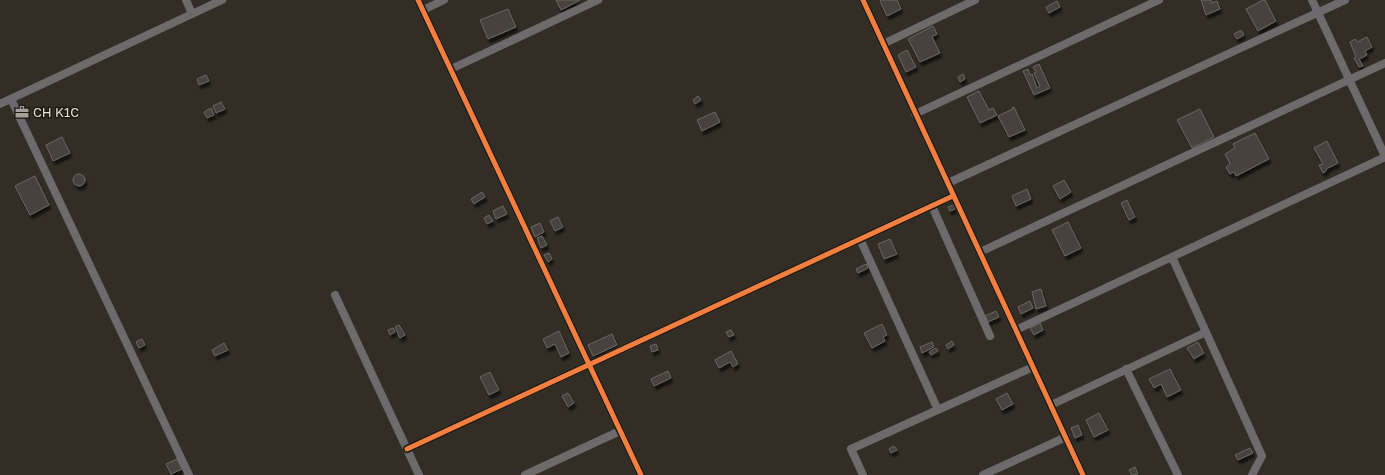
<svg xmlns="http://www.w3.org/2000/svg" width="1385" height="475" viewBox="0 0 1385 475" font-family="'Golos Text',sans-serif">
<style>
.building{fill:#47433c;stroke:#6b6860;filter:url(#shadow)}
.lines{fill:none;stroke-linecap:round;stroke-linejoin:round}
.street{stroke:#6d6a6d;stroke-width:8}
.cycleway-casing{stroke:#1c1811;stroke-width:8}
.cycleway{stroke:#f27e40;stroke-width:5}
.labels{text-anchor:middle;stroke-width:3;stroke-linejoin:round;paint-order:stroke}
.poi-label{font-size:13px;fill:#e6e1d7;stroke:#1c1811;text-anchor:start}
</style>
<defs>
<filter id="shadow"><feDropShadow dx="2" dy="4" stdDeviation="1" flood-color="#0009"/></filter>
</defs>
<rect width="100%" height="100%" fill="#322e25"/>
<!-- building -->
<path class="building" d="M 556,0 L 580,0 L 561,10 Z
M 882,0 L 897,0 L 901,9 L 887,16 L 880,1 Z
M 1201,0 L 1211,0 L 1212,3 L 1217,1 L 1220,9 L 1206,15 Z
M 1263,0 L 1265,0 L 1276,21 L 1258,31 L 1246,9 Z
M 1057,1 L 1060,7 L 1049,13 L 1046,7 Z
M 508,9 L 516,27 L 488,39 L 480,20 Z
M 933,26 L 937,34 L 932,37 L 940,53 L 920,62 L 908,39 Z
M 1241,30 L 1244,35 L 1237,39 L 1234,34 Z
M 1367,37 L 1372,47 L 1365,51 L 1367,55 L 1359,59 L 1363,66 L 1359,67 L 1354,58 L 1356,57 L 1350,42 L 1355,39 L 1357,42 Z
M 907,50 L 916,67 L 906,72 L 898,55 Z
M 1039,64 L 1050,88 L 1034,95 L 1023,71 L 1028,69 L 1030,75 L 1032,74 L 1037,88 L 1040,86 L 1034,73 L 1036,72 L 1033,67 Z
M 963,74 L 965,79 L 960,82 L 958,77 Z
M 206,75 L 209,81 L 199,85 L 197,79 Z
M 979,91 L 989,110 L 993,108 L 997,115 L 980,123 L 967,97 Z
M 698,96 L 701,100 L 695,104 L 693,100 Z
M 221,102 L 225,109 L 216,113 L 213,106 Z
M 1014,107 L 1025,130 L 1009,137 L 998,116 L 1013,109 L 1012,108 Z
M 211,108 L 214,115 L 207,118 L 204,112 Z
M 1200,109 L 1214,137 L 1192,148 L 1177,120 Z
M 715,112 L 720,122 L 702,131 L 697,120 Z
M 1255,133 L 1269,159 L 1236,176 L 1234,172 L 1230,174 L 1226,167 L 1230,164 L 1225,154 L 1235,148 L 1233,144 Z
M 62,137 L 70,153 L 53,161 L 46,145 Z
M 1327,141 L 1338,163 L 1326,169 L 1327,170 L 1323,173 L 1319,165 L 1323,164 L 1314,148 Z
M73 180a6 6 0 1 1 12 0a6 6 0 1 1-12 0Z
M 35,176 L 49,205 L 30,215 L 15,186 Z
M 1064,180 L 1071,192 L 1060,199 L 1053,186 Z
M 1027,189 L 1031,199 L 1016,206 L 1012,196 Z
M 482,192 L 485,197 L 474,204 L 471,199 Z
M 1127,200 L 1135,217 L 1129,220 L 1121,203 Z
M 956,204 L 958,208 L 950,211 L 948,207 Z
M 503,206 L 507,214 L 496,219 L 493,211 Z
M 489,215 L 493,221 L 487,224 L 484,218 Z
M 558,217 L 563,227 L 555,231 L 550,221 Z
M 1068,222 L 1081,248 L 1065,256 L 1052,230 Z
M 540,223 L 544,232 L 535,237 L 531,227 Z
M 542,236 L 547,245 L 541,248 L 537,238 Z
M 890,239 L 897,254 L 884,259 L 878,244 Z
M 549,253 L 552,259 L 548,262 L 544,255 Z
M 866,264 L 868,268 L 858,273 L 856,269 Z
M 1041,289 L 1046,306 L 1036,309 L 1032,292 Z
M 1030,301 L 1033,308 L 1021,314 L 1018,307 Z
M 996,311 L 999,317 L 988,322 L 985,316 Z
M 1040,323 L 1043,330 L 1034,335 L 1030,328 Z
M 882,324 L 887,335 L 883,337 L 885,341 L 872,348 L 864,333 Z
M 399,325 L 405,335 L 400,338 L 395,327 Z
M 393,328 L 395,332 L 390,335 L 388,330 Z
M 731,330 L 734,335 L 729,337 L 726,332 Z
M 559,331 L 569,353 L 561,357 L 555,344 L 547,348 L 543,339 Z
M 612,334 L 617,345 L 593,356 L 588,345 Z
M 142,339 L 145,345 L 139,348 L 136,342 Z
M 952,341 L 954,345 L 948,349 L 946,345 Z
M 932,342 L 934,347 L 922,353 L 920,347 Z
M 1198,342 L 1204,353 L 1194,359 L 1187,348 Z
M 224,343 L 228,350 L 215,356 L 212,350 Z
M 656,344 L 658,350 L 652,352 L 650,346 Z
M 936,348 L 938,351 L 931,355 L 929,352 Z
M 731,351 L 738,364 L 733,367 L 730,362 L 719,368 L 715,360 Z
M 1170,369 L 1181,390 L 1167,397 L 1161,384 L 1154,388 L 1149,379 Z
M 668,371 L 671,378 L 654,386 L 651,379 Z
M 490,372 L 499,390 L 489,395 L 480,377 Z
M 568,393 L 574,403 L 568,407 L 562,396 Z
M 1007,393 L 1013,404 L 1002,410 L 996,399 Z
M 1099,413 L 1108,430 L 1094,437 L 1086,420 Z
M 1078,425 L 1082,435 L 1075,438 L 1071,428 Z
M 894,446 L 897,450 L 891,453 L 889,449 Z
M 1250,448 L 1253,453 L 1238,460 L 1235,455 Z
M 177,459 L 182,469 L 171,474 L 166,464 Z
M 1135,467 L 1138,474 L 1132,475 L 1129,470 Z"/>
<g class="lines">
<!-- street -->
<path class="street" d="M 186,0 L 192,14
M 418,0 L 641,475
M 863,0 L 1083,475
M 1312,0 L 1385,156
M 423,10 L 444,0
M 883,44 L 975,0
M 451,69 L 598,0
M 11,99 L 189,475
M 0,104 L 222,0
M 915,114 L 1159,0
M 948,183 L 1345,0
M 932,206 L 990,336
M 860,239 L 938,410
M 980,252 L 1385,63
M 1172,257 L 1262,456 L 1252,475
M 335,295 L 419,475
M 1016,330 L 1385,157
M 1126,369 L 1178,475
M 1051,405 L 1206,332
M 407,449 L 953,196
M 525,475 L 620,431
M 863,475 L 851,449 L 1033,367
M 983,475 L 1066,437"/>
<!-- cycleway casing -->
<g class="cycleway-casing">
<path id="cycleway" d="M 418,0 L 641,475
M 863,0 L 1083,475
M 407,449 L 953,196"/>
</g>
<!-- cycleway -->
<use href="#cycleway" class="cycleway"/>
</g>
<!-- icons -->
<defs>
<g id="office-bare" transform="scale(1.08)"><path d="M-6-3h4V-5.5h4V-3h4V5H-6ZM-1-4.5V-3h2v-1.5ZM-6 0V1H6V0Z" fill="#a7a299" stroke="#1c1811" stroke-width="2.5" paint-order="stroke"/></g>
</defs>
<g fill-rule="evenodd">
<use href="#office-bare" x="22" y="112"/>
</g>
<g class="labels">
<!-- poi labels -->
<g class="poi-label">
<text x="33" y="117">CH K1C</text>
</g>
</g>
</svg>
